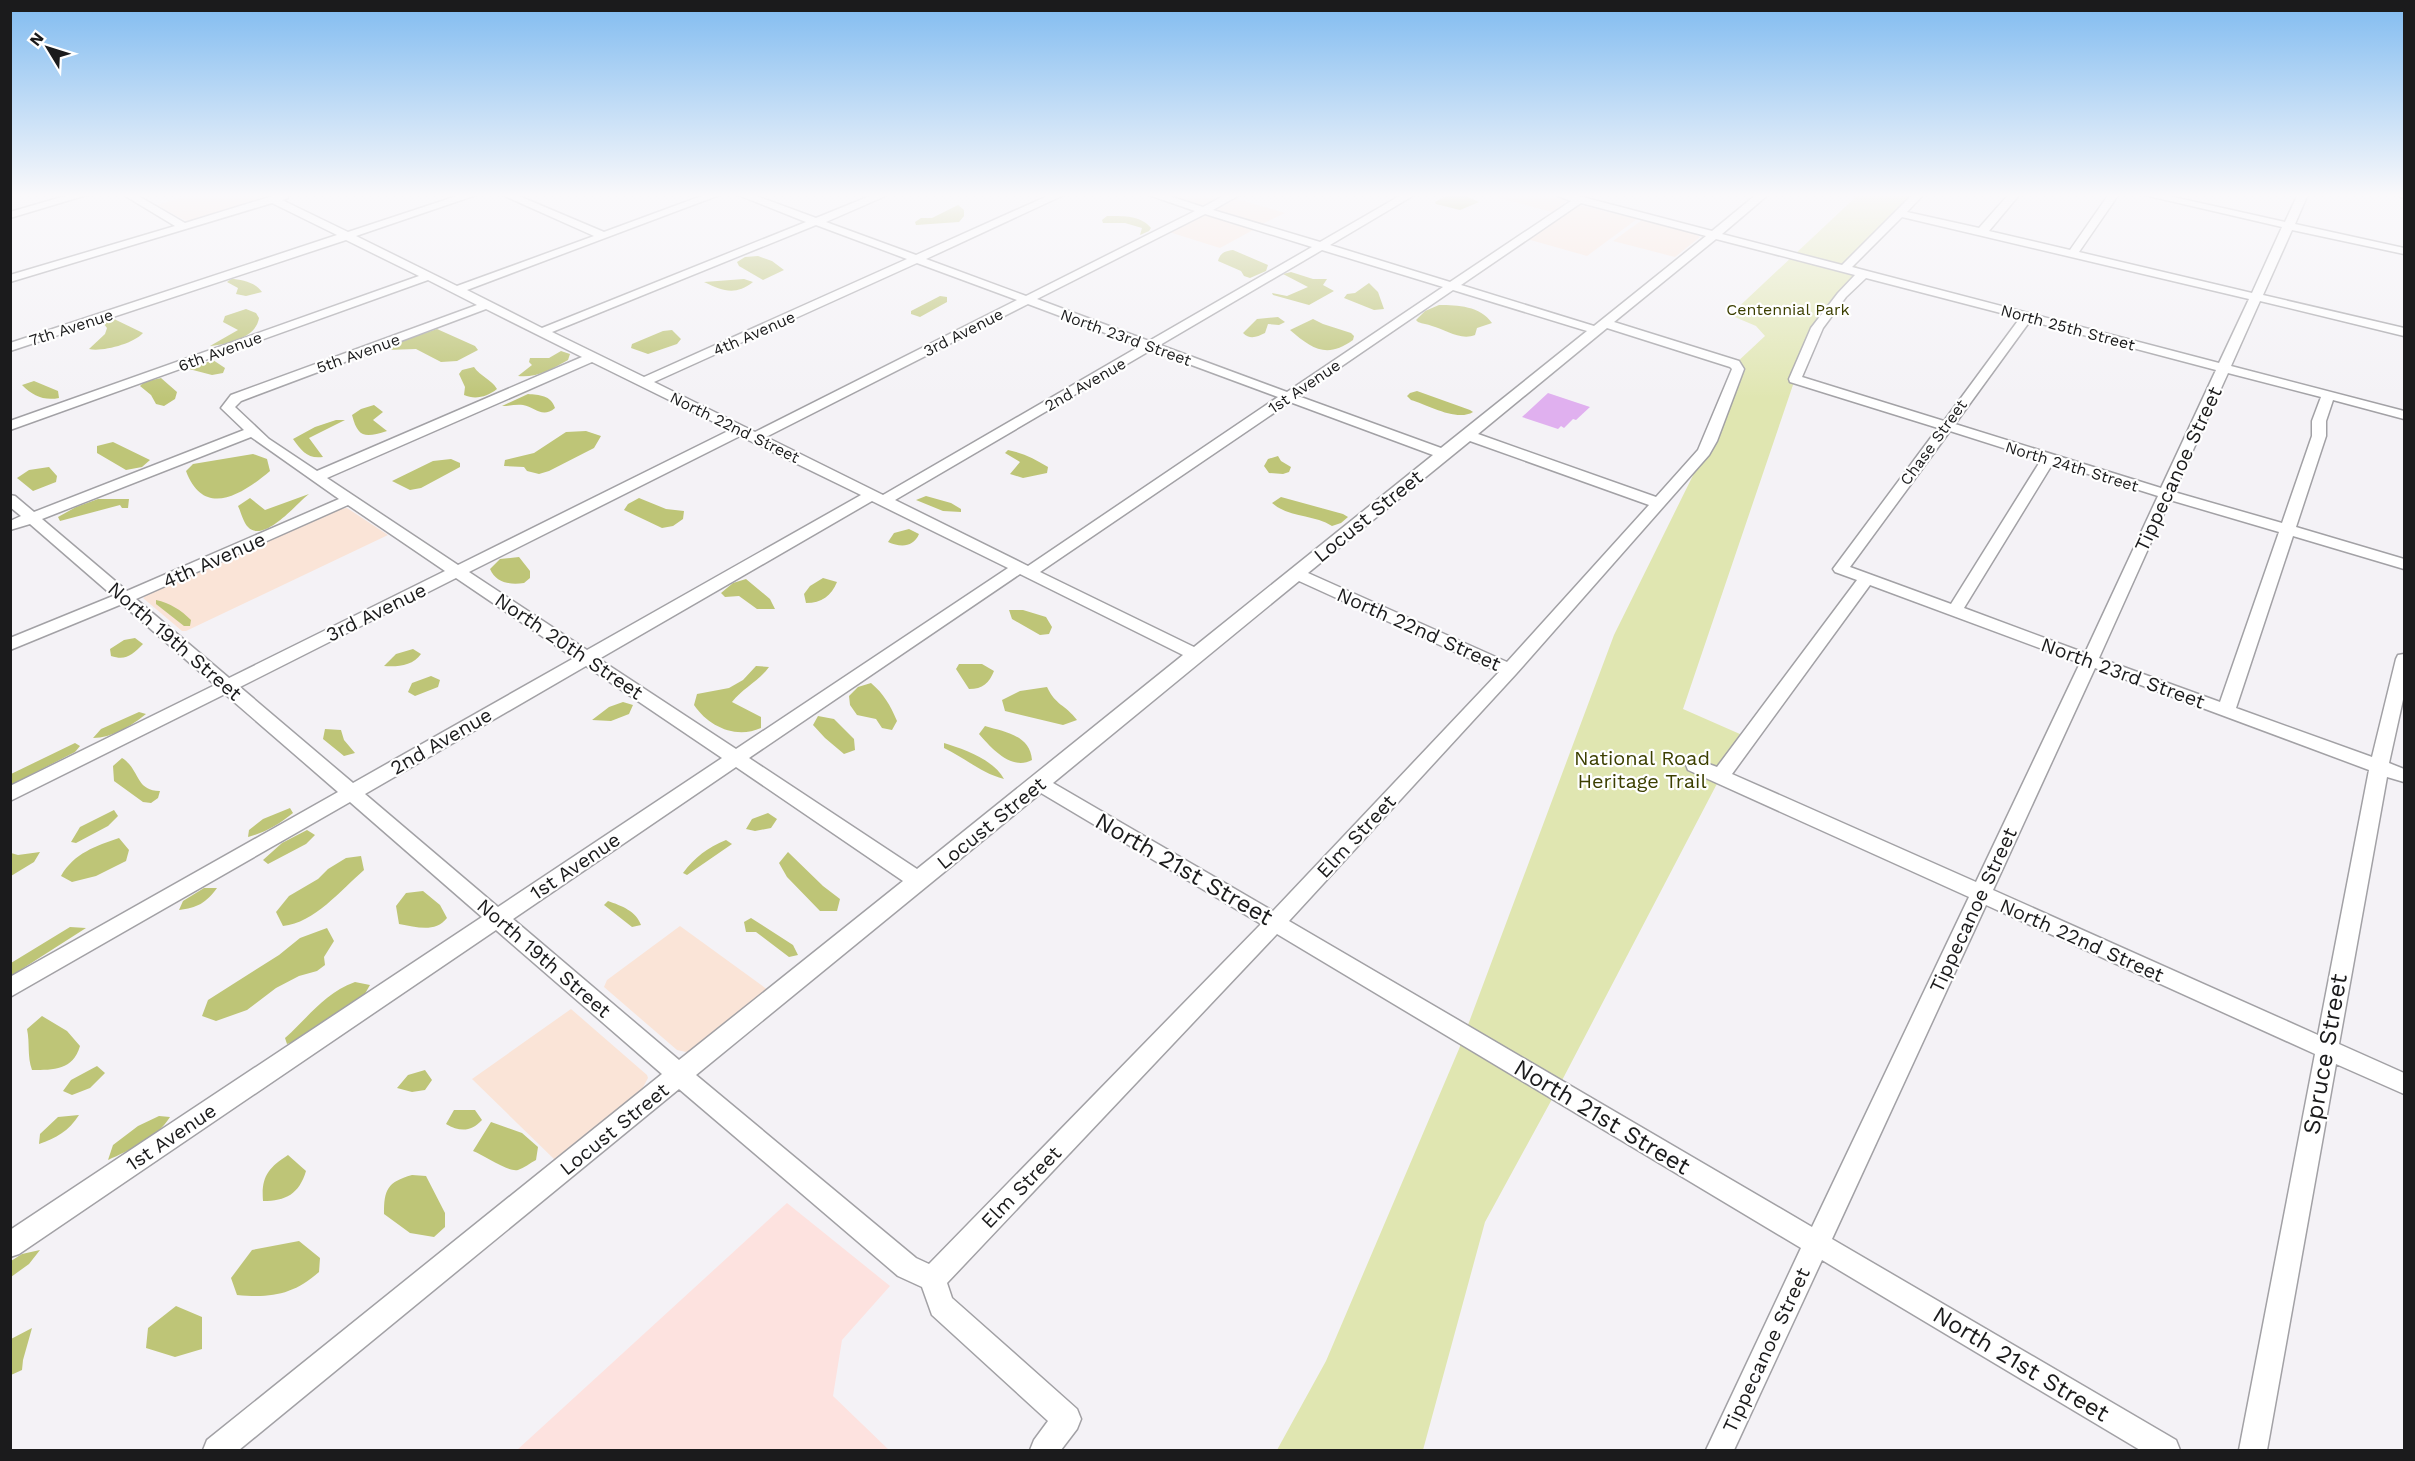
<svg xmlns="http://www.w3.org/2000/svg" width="2415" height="1461" viewBox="0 0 2415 1461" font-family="'Work Sans',sans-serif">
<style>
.commercial{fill:#fae4d7}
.education{fill:#fde2df}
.green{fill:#e0e6b1}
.forest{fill:#bec577}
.building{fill:#e0b0ef}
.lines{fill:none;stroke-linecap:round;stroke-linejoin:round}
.minor-casing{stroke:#a2a1a5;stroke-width:3}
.minor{fill:#fff;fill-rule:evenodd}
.labels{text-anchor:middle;stroke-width:4.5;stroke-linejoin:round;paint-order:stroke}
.far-park-label{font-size:16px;fill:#3c3f00;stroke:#fff}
.far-street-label{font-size:16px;fill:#1b1b1c;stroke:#fff}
.street-label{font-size:20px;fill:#1b1b1c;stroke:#fff}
.park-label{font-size:20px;fill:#3c3f00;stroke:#fff}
.near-street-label{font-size:24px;fill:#1b1b1c;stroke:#fff}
</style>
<rect width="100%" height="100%" fill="#f4f2f6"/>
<!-- commercial -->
<path class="commercial" d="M 193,194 L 281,194 L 191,221 L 186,221 L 157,205 Z
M 1162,194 L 1199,194 L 1217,200 L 1200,206 Z
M 1501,194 L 1546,194 L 1567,201 L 1552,212 L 1496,197 Z
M 1234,198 L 1285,213 L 1262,224 L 1214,209 Z
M 1579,205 L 1637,219 L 1587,256 L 1527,239 Z
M 1203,215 L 1209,216 L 1253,230 L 1220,248 L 1169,232 Z
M 1642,220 L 1693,233 L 1700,237 L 1675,257 L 1613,241 Z
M 347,508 L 388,535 L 186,631 L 182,631 L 143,598 L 149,593 L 339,509 Z
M 680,926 L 768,990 L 694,1049 L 686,1052 L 677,1050 L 604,987 L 607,980 Z
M 571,1009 L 647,1075 L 648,1078 L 641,1091 L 555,1160 L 472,1079 Z"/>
<!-- education -->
<path class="education" d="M 787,1203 L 890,1286 L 842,1340 L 833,1396 L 889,1450 L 517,1450 Z"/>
<!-- green -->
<path class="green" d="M 1859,194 L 1919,194 L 1873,241 L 1855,265 L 1870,275 C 1862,286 1849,287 1840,297 C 1819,321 1808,349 1795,379 L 1683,709 L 1749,738 L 1721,776 L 1557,1090 L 1485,1222 L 1423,1450 L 1277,1450 L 1326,1361 L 1459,1049 L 1614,635 L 1710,441 L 1735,364 L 1765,336 L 1756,326 L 1730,315 Z"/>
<!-- forest -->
<path class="forest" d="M 1450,194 L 1461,194 L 1479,202 L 1460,210 L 1436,204 L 1435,202 Z
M 958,205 L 964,210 L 964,216 L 959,222 L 916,225 L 915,222 L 921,218 L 932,218 Z
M 1107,216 C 1122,216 1141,215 1151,228 L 1149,231 L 1140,235 L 1142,228 L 1125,223 L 1103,223 L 1102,220 Z
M 1233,250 L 1268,265 L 1266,271 L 1250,278 L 1244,276 L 1241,271 L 1218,261 C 1220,253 1225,251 1233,250 Z
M 758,256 L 772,261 L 784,270 L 763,280 L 739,266 L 737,262 L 745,257 Z
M 1291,272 L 1313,279 L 1327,279 L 1323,285 L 1334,291 L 1309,305 L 1273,295 L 1272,293 L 1287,296 L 1308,287 L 1283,274 Z
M 231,279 C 242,279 256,283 262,292 L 246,296 L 236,294 L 238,288 L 227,282 Z
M 744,279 L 753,282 C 735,296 723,291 704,282 Z
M 1369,283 L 1378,292 L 1384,309 L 1374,310 L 1344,298 L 1347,294 L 1355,293 Z
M 940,296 L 947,297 L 947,302 L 920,317 L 911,314 L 911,311 Z
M 1439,305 C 1458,305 1480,306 1492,323 L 1477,328 L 1475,335 C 1460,341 1445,329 1432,326 C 1427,324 1423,324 1418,322 L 1416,320 L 1425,311 Z
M 246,309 L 256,313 L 259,318 C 256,338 228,344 210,346 L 238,330 L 223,322 L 225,316 Z
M 1278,317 L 1285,322 L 1279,325 L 1268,324 L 1265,333 C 1257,337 1250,340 1243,333 L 1257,319 Z
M 112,318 L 143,333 C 133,344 102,352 89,349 L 105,334 L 107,328 L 103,323 L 106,319 Z
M 1313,319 L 1323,324 L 1351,333 L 1354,336 L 1353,340 C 1327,359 1312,349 1290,330 Z
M 437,329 L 475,346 L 478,350 L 457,361 L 441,362 L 416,349 L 386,350 L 404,340 Z
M 672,330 L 681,339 L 677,344 L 648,354 L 631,348 L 632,344 L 663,331 Z
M 561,351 L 570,354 L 568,360 C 552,369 537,378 518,376 L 532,365 L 529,362 L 530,358 L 549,358 Z
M 213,360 L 225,368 L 223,373 L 212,375 L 189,369 Z
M 474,367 C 480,376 492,380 497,389 C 487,397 475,400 464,395 L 465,387 L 459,374 L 462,370 Z
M 161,378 L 177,392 L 175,399 L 164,406 L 156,404 L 151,395 L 140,386 L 144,382 Z
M 34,381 L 58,391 L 59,398 C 44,401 33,396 22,385 Z
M 1417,391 L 1470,410 L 1473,412 C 1457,422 1428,405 1411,400 L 1407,396 L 1410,393 Z
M 528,394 C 539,395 551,395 555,408 C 542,419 535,407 523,405 C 516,404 509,406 502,406 Z
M 374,405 L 383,412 L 373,420 L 387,431 C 365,438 358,438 352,415 L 361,409 Z
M 336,420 L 345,420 L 309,438 L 323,457 C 307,459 302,451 293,439 L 315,427 Z
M 586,431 L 601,436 L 594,448 L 549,471 L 539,474 L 527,471 L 524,467 L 504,466 L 505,460 L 534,453 L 566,432 Z
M 113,442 L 150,460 L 142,467 L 126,470 L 97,453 L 97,446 Z
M 1008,450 C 1023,453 1035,459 1048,467 L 1047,473 L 1023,478 L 1010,474 L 1020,462 L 1005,453 Z
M 253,454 L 267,459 L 270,471 C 244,493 204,520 186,471 L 193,464 Z
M 1278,456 L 1281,461 L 1291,467 L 1289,472 L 1283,474 L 1269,473 L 1264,466 L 1268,459 Z
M 451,459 L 460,463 L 460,467 L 421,488 L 410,490 L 392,481 L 433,461 Z
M 49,467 L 57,476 L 56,482 L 33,491 L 17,478 L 29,470 Z
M 309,494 C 297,503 264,544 248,527 C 243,522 241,512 238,506 L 250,498 L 265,510 Z
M 926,496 L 951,503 L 961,509 L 961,512 L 943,511 L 916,500 Z
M 1281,497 L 1343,514 L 1348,517 L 1341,523 L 1332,526 C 1313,514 1289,518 1272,503 Z
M 639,498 L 666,509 L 684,511 L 683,519 L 673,526 L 662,528 L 624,510 L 628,504 Z
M 98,499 L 129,499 L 128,508 L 122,508 L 120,505 L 60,521 L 58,517 L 76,507 Z
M 909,529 L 919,534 C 913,548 900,547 888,542 L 894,533 Z
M 519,557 L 530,571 L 530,578 L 524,583 C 510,585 496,583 490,569 L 500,559 Z
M 823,578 L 837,582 C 831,596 822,603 806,603 L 804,594 L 810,586 Z
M 746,579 L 770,599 L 775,609 L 757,609 L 739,596 L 725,597 L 721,593 L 733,583 Z
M 156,600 C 170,603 181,610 191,620 L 190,626 L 184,626 L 156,604 Z
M 1023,610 L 1046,617 L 1052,627 L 1049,634 L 1040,635 L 1012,619 L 1009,610 Z
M 135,638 L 143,644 C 132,655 126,661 111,656 L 110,649 L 124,640 Z
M 413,649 L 421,654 C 413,666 397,667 384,666 L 396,654 Z
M 959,664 L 982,664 L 994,671 C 989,683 983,689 969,689 L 956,669 Z
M 756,666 L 769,667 C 759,681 743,688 732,702 L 761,717 L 761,728 C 736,739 709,727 694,705 L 697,694 L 729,688 L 743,680 Z
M 431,676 L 440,680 L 438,687 L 415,696 L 408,692 L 412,683 Z
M 871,683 C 884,694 890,705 897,721 L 892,730 L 882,728 L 876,719 L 857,715 L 850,705 L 849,696 L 858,687 Z
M 1047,687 C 1056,706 1065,704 1077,720 L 1063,725 L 1005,711 L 1002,700 L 1020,691 Z
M 623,702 L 633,705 L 629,714 L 611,721 L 592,720 L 609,707 Z
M 139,712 L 146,714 C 131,726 112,738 93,738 L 101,729 Z
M 818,716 L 834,719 L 854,739 L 855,750 L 844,754 L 825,738 L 813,725 Z
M 985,726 C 1005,732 1030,735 1032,760 C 1012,771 992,749 979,734 Z
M 325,729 L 341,730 L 344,740 L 355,753 L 344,756 L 323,739 Z
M 75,743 L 80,746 L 75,752 L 11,785 L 11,774 Z
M 944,743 C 964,749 994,760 1004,779 C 981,773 965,758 944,748 Z
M 122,758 C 140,769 135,791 160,791 L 158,798 L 151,803 L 143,802 L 114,781 L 113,766 Z
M 290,808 L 293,813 C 278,825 266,832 248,837 L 249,830 L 263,819 Z
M 114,810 L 118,816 L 108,826 L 76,843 L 71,842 L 80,827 Z
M 768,813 L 777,819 L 771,828 L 755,831 L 746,829 L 752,819 Z
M 307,830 L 315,835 L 306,844 L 268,864 L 263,860 L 282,843 Z
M 119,838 L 129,850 L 126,861 L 96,876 L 72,882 L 61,876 C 74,853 96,846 119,838 Z
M 726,840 L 732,844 L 687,875 L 683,873 C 695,857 707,848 726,840 Z
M 40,852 L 34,862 L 11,876 L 11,853 L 18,855 Z
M 788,852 L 823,886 L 840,899 L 837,911 L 820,911 L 787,877 L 779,863 Z
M 361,856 L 364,870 C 341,890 314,923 283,926 L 276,912 L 289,896 L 318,879 L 328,869 L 346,858 Z
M 204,888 L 217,888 C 206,903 197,908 179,910 L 183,901 Z
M 423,891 L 440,905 L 447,918 C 435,933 417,927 399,924 L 396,906 L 406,893 Z
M 608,901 C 622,906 636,911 641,925 L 632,927 L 604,905 Z
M 751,918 L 793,945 L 798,955 L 789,957 L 756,932 L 746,932 L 744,922 Z
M 70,927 L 86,928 L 11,976 L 11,963 Z
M 327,928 L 334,941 L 324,957 L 325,965 L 317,971 L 299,976 L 276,988 L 247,1010 L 216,1021 L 202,1016 L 208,1000 L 279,955 L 300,938 Z
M 355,982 L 370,985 L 363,997 L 297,1041 L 287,1044 L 285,1038 C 310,1016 323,994 355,982 Z
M 42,1016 L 67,1031 L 80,1046 C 73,1070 54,1070 32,1070 C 27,1056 30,1043 27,1029 Z
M 97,1066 L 105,1073 L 90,1088 L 72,1095 L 63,1091 L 71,1080 Z
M 425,1070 L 432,1080 L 425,1090 L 412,1092 L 397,1088 L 408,1075 Z
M 454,1110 L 475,1110 L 482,1120 C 471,1132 460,1132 446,1124 Z
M 79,1115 C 69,1131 56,1138 39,1144 L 40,1134 L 58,1117 Z
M 159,1116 L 170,1117 C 157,1138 130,1150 108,1160 L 113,1145 L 138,1126 Z
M 491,1122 L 522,1133 L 538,1147 L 536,1160 C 530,1163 524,1168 518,1170 C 509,1173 484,1155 473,1151 Z
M 288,1155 L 306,1171 C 299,1194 286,1201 263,1201 C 261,1177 268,1168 288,1155 Z
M 412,1175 L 426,1176 L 445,1213 L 445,1227 L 434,1237 L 410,1233 L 384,1214 C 384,1190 387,1182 412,1175 Z
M 299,1241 L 320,1258 L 319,1272 C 293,1295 271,1298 237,1295 L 231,1278 L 252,1250 Z
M 40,1250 L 29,1264 L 11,1277 L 11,1261 L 22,1254 Z
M 176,1306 L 202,1317 L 202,1349 L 175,1357 L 146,1348 L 148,1328 Z
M 32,1328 L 23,1360 L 22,1370 L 11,1375 L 11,1339 Z"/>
<!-- building -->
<path class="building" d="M 1548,393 L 1590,407 L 1576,420 L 1573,419 L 1564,428 L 1561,426 L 1558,429 L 1522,417 Z"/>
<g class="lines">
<!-- minor casing -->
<g class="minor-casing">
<path id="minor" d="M 72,194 L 90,194 L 10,218 L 10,212 Z
M 122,194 L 135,194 L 185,223 L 279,194 L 288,194 L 288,198 L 282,200 L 348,232 L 463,194 L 479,194 L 356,236 L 457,286 L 594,236 L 500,194 L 514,194 L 604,232 L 707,194 L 722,194 L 467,290 L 542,328 L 806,222 L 736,194 L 751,194 L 816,218 L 875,194 L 890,194 L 826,222 L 916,255 L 1052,194 L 1066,194 L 926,259 L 1026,296 L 1195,211 L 1146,194 L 1163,194 L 1203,207 L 1227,194 L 1241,194 L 1213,210 L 1320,242 L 1403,194 L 1416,194 L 1330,245 L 1450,282 L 1571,201 L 1553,194 L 1571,194 L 1712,231 L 1757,194 L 1769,194 L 1722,234 L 1842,265 L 1913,194 L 1924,194 L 1907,212 L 1979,228 L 2009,194 L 2020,194 L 1989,231 L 2070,250 L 2109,194 L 2119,194 L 2079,252 L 2252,293 L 2282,227 L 2140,194 L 2160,194 L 2285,222 L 2298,194 L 2308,194 L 2295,224 L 2404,248 L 2404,254 L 2292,230 L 2263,295 L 2404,328 L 2404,336 L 2260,301 L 2231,366 L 2404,411 L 2404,419 L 2333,400 L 2326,421 L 2326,436 L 2296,527 L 2404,559 L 2404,569 L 2293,536 L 2236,708 L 2372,757 L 2396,659 L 2398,655 L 2404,654 L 2404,695 L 2389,763 L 2404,769 L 2404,782 L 2387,777 L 2339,1044 L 2404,1073 L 2404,1094 L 2336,1064 L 2267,1450 L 2239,1450 L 2315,1054 L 1986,905 L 1832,1239 L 2176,1440 L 2180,1450 L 2140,1450 L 1822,1260 L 1734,1450 L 1706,1450 L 1801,1248 L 1277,934 L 947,1283 L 952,1298 L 1077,1409 L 1081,1419 L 1077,1429 L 1061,1450 L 1030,1450 L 1034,1440 L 1048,1421 L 932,1315 L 922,1287 L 898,1276 L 679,1089 L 239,1450 L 203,1450 L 207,1440 L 662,1074 L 496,930 L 19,1254 L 10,1257 L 10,1230 L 482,917 L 350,802 L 10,997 L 10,977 L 338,792 L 225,694 L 10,801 L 10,786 L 215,685 L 122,604 L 10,650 L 10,638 L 113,596 L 30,524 L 10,530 L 10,521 L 21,516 L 10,507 L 10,495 L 15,496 L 34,512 L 244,430 L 221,408 L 231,395 L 477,305 L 428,280 L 10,430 L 10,421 L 419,276 L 346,240 L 10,351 L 10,343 L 337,235 L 272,203 L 10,282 L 10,275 L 175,226 ZM 1581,203 L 1706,236 L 1594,326 L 1461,285 ZM 1205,214 L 1312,247 L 1149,341 L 1037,299 ZM 1902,217 L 2249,299 L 2219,363 L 1852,267 ZM 816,225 L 907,259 L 644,377 L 552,332 ZM 1716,239 L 1855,275 L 1838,293 L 1811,328 L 1789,379 L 1790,382 L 1938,428 L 1833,569 L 1835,572 L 1857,580 L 1717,767 L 1695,759 L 1688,760 L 1686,765 L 1688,770 L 1969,897 L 1812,1227 L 1289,921 L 1516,674 L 1709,455 L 1717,441 L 1744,369 L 1739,361 L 1614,322 ZM 1322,250 L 1443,287 L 1287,392 L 1160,345 ZM 917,263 L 1017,300 L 755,432 L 654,382 ZM 1866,278 L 2020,318 L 1944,421 L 1802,377 L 1823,328 L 1846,297 ZM 1453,290 L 1587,331 L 1441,448 L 1298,396 ZM 1028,304 L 1140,346 L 883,495 L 766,437 ZM 486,309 L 582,357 L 317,471 L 269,439 L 235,407 L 241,401 ZM 2030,321 L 2216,370 L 2161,488 L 1955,424 ZM 1607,328 L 1730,367 L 1732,369 L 1698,450 L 1656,497 L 1478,434 ZM 1151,350 L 1278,397 L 1028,566 L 895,500 ZM 592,362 L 730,430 L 458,565 L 327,478 ZM 2228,373 L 2321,397 L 2312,421 L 2312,436 L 2282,523 L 2174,492 ZM 1290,402 L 1433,455 L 1194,647 L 1040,572 ZM 1950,431 L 2041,460 L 1951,604 L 1850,567 ZM 740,436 L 861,495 L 587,650 L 469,572 ZM 251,437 L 339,499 L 127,591 L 42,519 ZM 1470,441 L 1649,505 L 1507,662 L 1308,573 ZM 2053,463 L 2158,496 L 2085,653 L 1964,608 ZM 2170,500 L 2279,532 L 2220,702 L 2099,658 ZM 872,501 L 1008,568 L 736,749 L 599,659 ZM 348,505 L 445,571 L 229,678 L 136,599 ZM 1020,574 L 1183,655 L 917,869 L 749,758 ZM 456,578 L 574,658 L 353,783 L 240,687 ZM 1299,581 L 1499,672 L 1273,911 L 1053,783 ZM 1870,585 L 2080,663 L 1976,882 L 1732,774 ZM 586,666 L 722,758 L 498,907 L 365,794 ZM 2095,668 L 2369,770 L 2318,1035 L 1993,890 ZM 736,767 L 903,881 L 679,1060 L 513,919 ZM 1041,793 L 1261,924 L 929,1264 L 916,1258 L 696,1075 Z
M 2398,194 L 2404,194 L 2404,198 L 2400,197 Z"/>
</g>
<!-- minor -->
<use href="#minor" class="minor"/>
</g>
<!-- sky -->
<linearGradient id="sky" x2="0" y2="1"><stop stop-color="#80bbf0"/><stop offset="0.49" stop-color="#faf9fb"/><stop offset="1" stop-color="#faf9fb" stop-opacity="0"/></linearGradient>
<rect width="2415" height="399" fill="url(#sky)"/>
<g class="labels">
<!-- far-park labels -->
<g class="far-park-label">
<text x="1788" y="315">Centennial Park</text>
</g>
<!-- far-street labels -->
<g class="far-street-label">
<text transform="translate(71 327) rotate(-18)" y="6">7th Avenue</text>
<text transform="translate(2068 327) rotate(15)" y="6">North 25th Street</text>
<text transform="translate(963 332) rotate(-27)" y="6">3rd Avenue</text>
<text transform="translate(754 333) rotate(-24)" y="6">4th Avenue</text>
<text transform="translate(1126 337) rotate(20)" y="6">North 23rd Street</text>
<text transform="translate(220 351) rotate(-20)" y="6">6th Avenue</text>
<text transform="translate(358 353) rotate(-20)" y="6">5th Avenue</text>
<text transform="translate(1085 384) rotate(-30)" y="6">2nd Avenue</text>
<text transform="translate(1304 386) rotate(-34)" y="6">1st Avenue</text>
<text transform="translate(735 427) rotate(26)" y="6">North 22nd Street</text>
<text transform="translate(1933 442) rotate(-54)" y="6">Chase Street</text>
<text transform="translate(2072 466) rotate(17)" y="6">North 24th Street</text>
</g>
<!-- street labels -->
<g class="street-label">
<text transform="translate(2178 469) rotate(-65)" y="7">Tippecanoe Street</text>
<text transform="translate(1368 516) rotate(-39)" y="7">Locust Street</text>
<text transform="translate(214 560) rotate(-24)" y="7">4th Avenue</text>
<text transform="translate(376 612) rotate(-26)" y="7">3rd Avenue</text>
<text transform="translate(1419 629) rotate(24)" y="7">North 22nd Street</text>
<text transform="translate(175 641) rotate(41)" y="7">North 19th Street</text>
<text transform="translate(569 646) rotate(34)" y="7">North 20th Street</text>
<text transform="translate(2123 673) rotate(20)" y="7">North 23rd Street</text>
<text transform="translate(441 741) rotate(-30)" y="7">2nd Avenue</text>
<text transform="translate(991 823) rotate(-39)" y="7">Locust Street</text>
<text transform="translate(1356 836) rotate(-47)" y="7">Elm Street</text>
<text transform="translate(575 866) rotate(-34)" y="7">1st Avenue</text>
<text transform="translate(1973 910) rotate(-65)" y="7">Tippecanoe Street</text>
<text transform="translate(2082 940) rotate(24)" y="7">North 22nd Street</text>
<text transform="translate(544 958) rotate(41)" y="7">North 19th Street</text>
<text transform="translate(614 1129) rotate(-39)" y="7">Locust Street</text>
<text transform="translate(171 1137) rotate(-34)" y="7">1st Avenue</text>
<text transform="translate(1021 1187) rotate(-46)" y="7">Elm Street</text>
<text transform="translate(1766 1350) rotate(-65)" y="7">Tippecanoe Street</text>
</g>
<!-- park labels -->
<g class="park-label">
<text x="1642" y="765">National Road<tspan x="1642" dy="23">Heritage Trail</tspan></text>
</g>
<!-- near-street labels -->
<g class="near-street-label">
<text transform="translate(1184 869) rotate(30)" y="8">North 21st Street</text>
<text transform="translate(2325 1054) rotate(-80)" y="8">Spruce Street</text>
<text transform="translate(1602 1117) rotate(31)" y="8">North 21st Street</text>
<text transform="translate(2021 1364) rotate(31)" y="8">North 21st Street</text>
</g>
</g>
<!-- border -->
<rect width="2415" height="1461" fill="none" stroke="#1b1b1c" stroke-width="24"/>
<!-- north arrow -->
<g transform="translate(48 48) rotate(308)" stroke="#ffffff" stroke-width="4.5" paint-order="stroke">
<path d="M0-4.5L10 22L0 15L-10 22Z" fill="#1b1b1c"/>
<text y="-9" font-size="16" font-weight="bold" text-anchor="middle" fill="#1b1b1c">N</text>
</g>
</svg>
